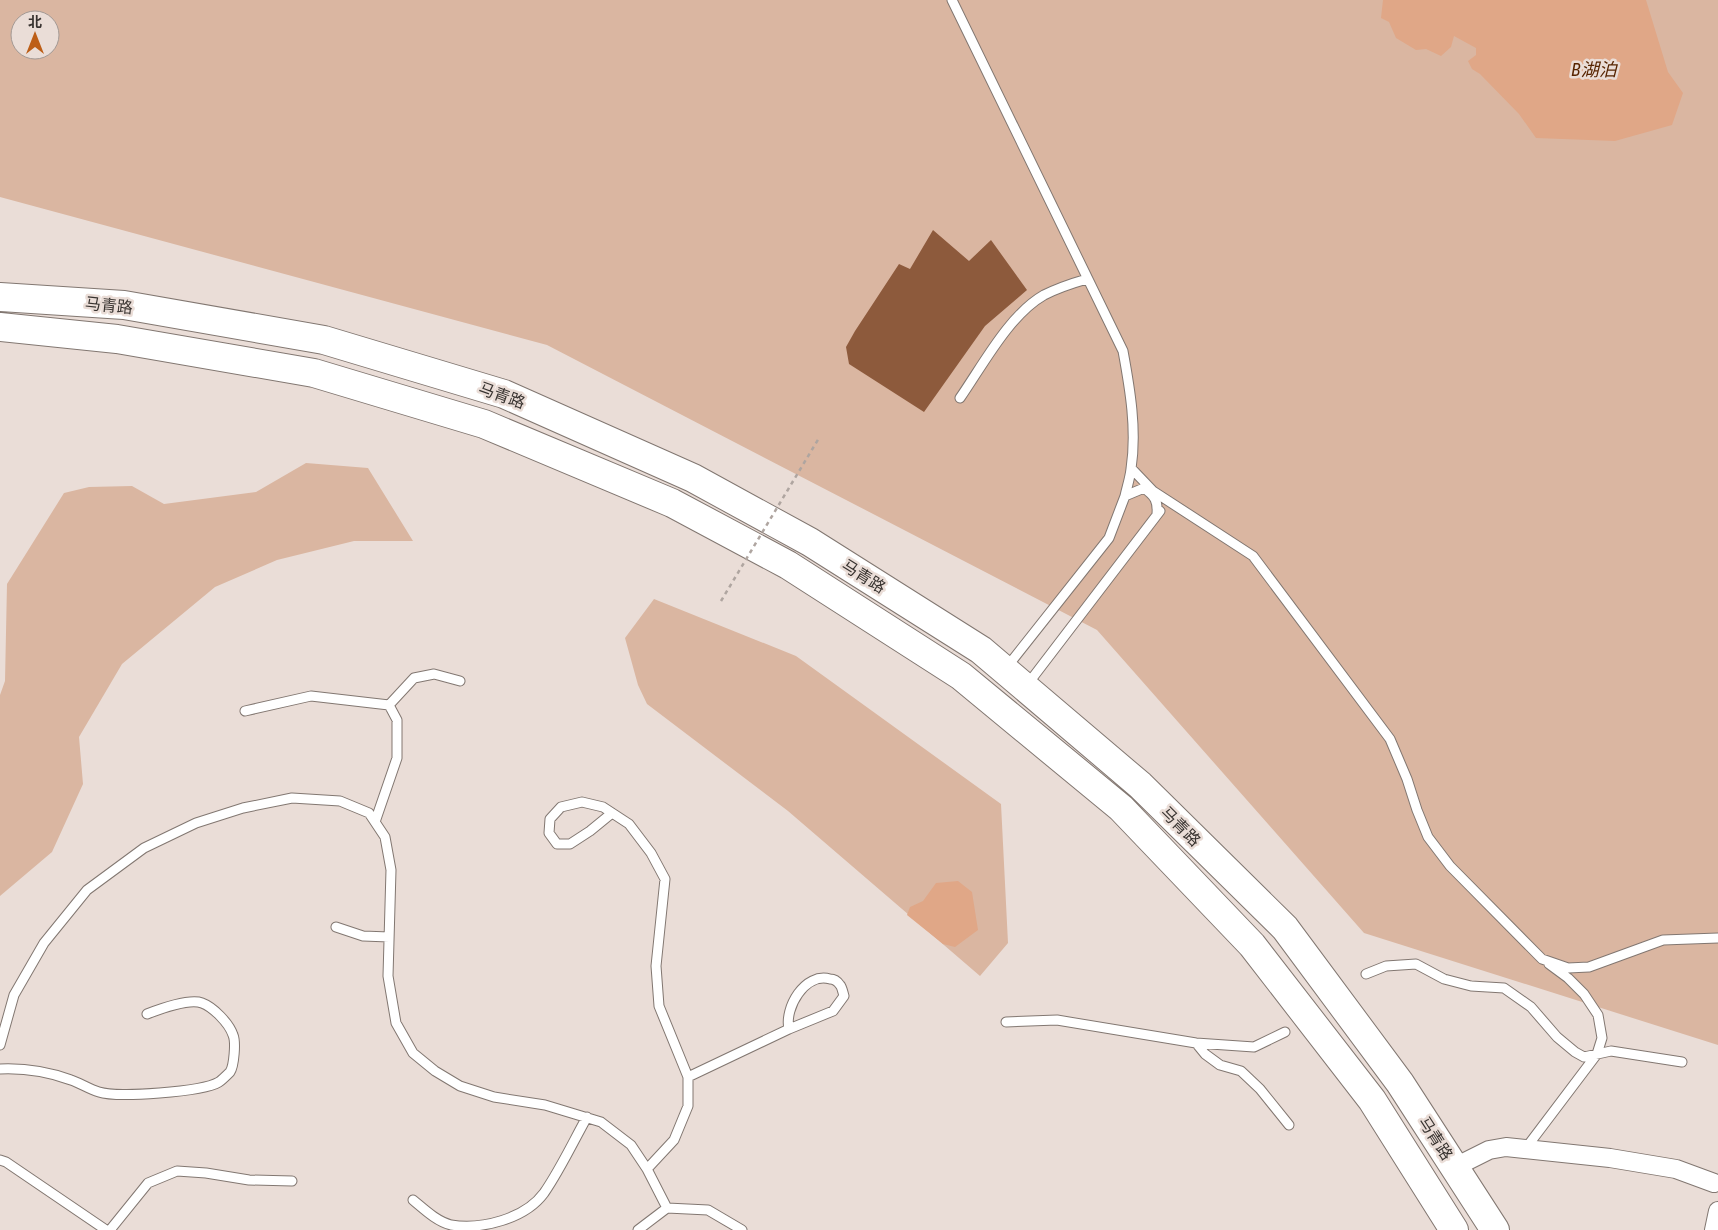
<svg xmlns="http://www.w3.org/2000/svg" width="1718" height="1230" viewBox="0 0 1718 1230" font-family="'Roboto Condensed','Noto Sans SC',sans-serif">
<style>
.green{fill:#dab6a1;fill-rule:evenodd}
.water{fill:#e0a787}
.building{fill:#8d5a3c}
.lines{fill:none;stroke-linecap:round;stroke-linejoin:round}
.service-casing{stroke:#827771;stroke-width:11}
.minor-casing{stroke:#827771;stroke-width:20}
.trunk-casing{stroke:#827771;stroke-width:30}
.service{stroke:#fff;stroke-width:9}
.minor{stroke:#fff;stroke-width:18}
.trunk{stroke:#fff;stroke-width:28}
.path-bridge{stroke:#afa5a0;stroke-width:2.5;stroke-dasharray:4 4;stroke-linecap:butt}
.labels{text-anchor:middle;stroke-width:5;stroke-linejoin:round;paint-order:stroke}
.street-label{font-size:16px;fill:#383330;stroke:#eaddd7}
.water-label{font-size:18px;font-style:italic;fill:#572400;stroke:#eaddd7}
</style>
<rect width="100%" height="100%" fill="#eaddd7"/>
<!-- green -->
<path class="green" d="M 0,0 L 1718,0 L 1718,1045 L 1364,933 L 1097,630 L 547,345 L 0,197 ZM 20,20 L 50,20 L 50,50 L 20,50 Z
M 306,463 L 368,468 L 413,541 L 354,541 L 277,560 L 215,587 L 122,664 L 79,737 L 83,784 L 52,852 L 0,896 L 0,695 L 5,681 L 7,584 L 64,493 L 89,487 L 132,486 L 164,504 L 256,492 Z
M 654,599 L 796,656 L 1001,804 L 1008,943 L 980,976 L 788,811 L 647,704 L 638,685 L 625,638 Z"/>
<!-- water -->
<path class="water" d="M 1383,0 L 1646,0 L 1668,72 L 1683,93 L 1672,125 L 1615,141 L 1536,138 L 1519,114 L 1480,74 L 1472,69 L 1468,61 L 1476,55 L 1476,48 L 1454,36 L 1451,47 L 1441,56 L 1426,49 L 1416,50 L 1396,38 L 1389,22 L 1381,18 Z
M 958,881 L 972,892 L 978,930 L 955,947 L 943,944 L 907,915 L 910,907 L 923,901 L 936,883 Z"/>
<!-- building -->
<path class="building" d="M 933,230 L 969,261 L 991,240 L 1027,290 L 985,326 L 924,412 L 849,364 L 846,347 L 855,331 L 899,264 L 910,269 Z"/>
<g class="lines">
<!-- service casing -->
<g class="service-casing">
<path id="service" d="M 952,0 L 1123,351 C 1130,389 1137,430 1131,469 C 1130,478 1127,487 1125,496
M 960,398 C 983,365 1009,315 1044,295 C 1058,288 1073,283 1087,279
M 1131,468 L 1153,491 L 1253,556 L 1390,739 L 1407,779 L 1417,810 L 1428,837 L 1450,866 L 1542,959 L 1568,968 L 1589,967 L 1663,940 L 1718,938
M 1007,667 L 1109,538 L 1125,496 L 1144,488 C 1155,496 1158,501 1157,514
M 1027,685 L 1160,511
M 389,705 L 414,678 L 434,674 L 460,681
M 245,711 L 311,696 L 389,705 L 397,720 L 397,758 L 375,822
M 612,813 L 590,831 L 570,844 L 557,844 L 549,833 L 550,819 L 561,807 L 582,802 L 603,807 L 629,824 L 651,853 L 665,879 L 656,966 L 659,1006 L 688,1077 L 688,1106 L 674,1140 L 647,1169
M 336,927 L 363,936 L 389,937
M 1366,974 L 1386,966 L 1416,964 L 1444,979 L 1471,986 L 1504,988 L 1531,1007 L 1557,1037 L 1575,1052 L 1584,1057 L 1611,1051 L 1682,1062
M 1006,1022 L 1057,1020 L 1196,1043 L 1254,1047 L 1285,1032
M 1196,1043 L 1205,1054 L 1220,1065 L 1241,1071 L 1260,1089 L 1289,1125
M 0,1045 L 14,995 L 44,943 L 87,890 L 144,848 L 196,823 L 243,808 L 292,798 L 340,801 L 369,813 L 385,837 L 391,870 L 388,976 L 396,1023 L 413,1053 L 435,1071 L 460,1086 L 494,1097 L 545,1105 L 601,1122 L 631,1145 L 647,1169 L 667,1208
M 0,1069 C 23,1068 49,1072 71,1080 C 80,1083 89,1089 99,1092 C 117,1098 202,1092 219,1082 C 222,1080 227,1075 230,1072 C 234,1066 236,1042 233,1035 C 229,1023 213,1007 202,1003 C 189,998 160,1009 147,1014
M 688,1077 L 789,1029 L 833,1011 L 844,996 C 843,993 842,987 840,985 C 838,982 834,979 830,979 C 805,972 784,1008 789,1029
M 1526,1148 L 1597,1054 L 1602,1038 L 1598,1015 L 1584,994 L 1568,978 L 1549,964
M 0,1160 L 6,1162 L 106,1230
M 413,1200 C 424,1209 436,1221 451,1225 C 481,1230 525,1219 544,1193 C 560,1170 573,1142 587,1117
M 110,1230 L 148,1183 L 177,1171 L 206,1173 L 249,1180 L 292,1181
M 638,1230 L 667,1208 L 708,1210 L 742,1230"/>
</g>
<!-- minor casing -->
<g class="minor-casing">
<path id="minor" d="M 1455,1167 L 1489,1150 L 1506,1147 L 1610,1158 L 1676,1169 L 1714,1183
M 1714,1230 L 1718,1211"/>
</g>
<!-- trunk casing -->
<g class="trunk-casing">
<path id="trunk" d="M 0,297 L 124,305 L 324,340 L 504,394 L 693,478 L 810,542 L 981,650 L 1140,785 L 1285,928 L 1400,1083 L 1495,1230
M 0,327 L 117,339 L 314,373 L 484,424 L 672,503 L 788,565 L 961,676 L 1121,808 L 1252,945 L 1372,1100 L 1454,1230"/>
</g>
<!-- service -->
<use href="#service" class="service"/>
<!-- minor -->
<use href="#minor" class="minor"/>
<!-- trunk -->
<use href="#trunk" class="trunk"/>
<!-- path-bridge -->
<path class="path-bridge" d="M 721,601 L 819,438"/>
</g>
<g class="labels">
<!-- street labels -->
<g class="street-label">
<text transform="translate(109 305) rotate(6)" y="6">马青路</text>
<text transform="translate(502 395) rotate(20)" y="6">马青路</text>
<text transform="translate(864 576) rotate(32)" y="6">马青路</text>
<text transform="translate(1181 826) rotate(45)" y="6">马青路</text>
<text transform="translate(1436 1138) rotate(57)" y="6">马青路</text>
</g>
<!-- water labels -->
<g class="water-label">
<text x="1594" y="76">B湖泊</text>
</g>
</g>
<!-- north arrow -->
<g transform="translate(35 35)"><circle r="24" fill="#eaddd7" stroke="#a39994"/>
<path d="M0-4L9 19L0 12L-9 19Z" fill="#bd5e17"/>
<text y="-8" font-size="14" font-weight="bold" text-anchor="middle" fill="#383330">北</text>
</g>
</svg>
